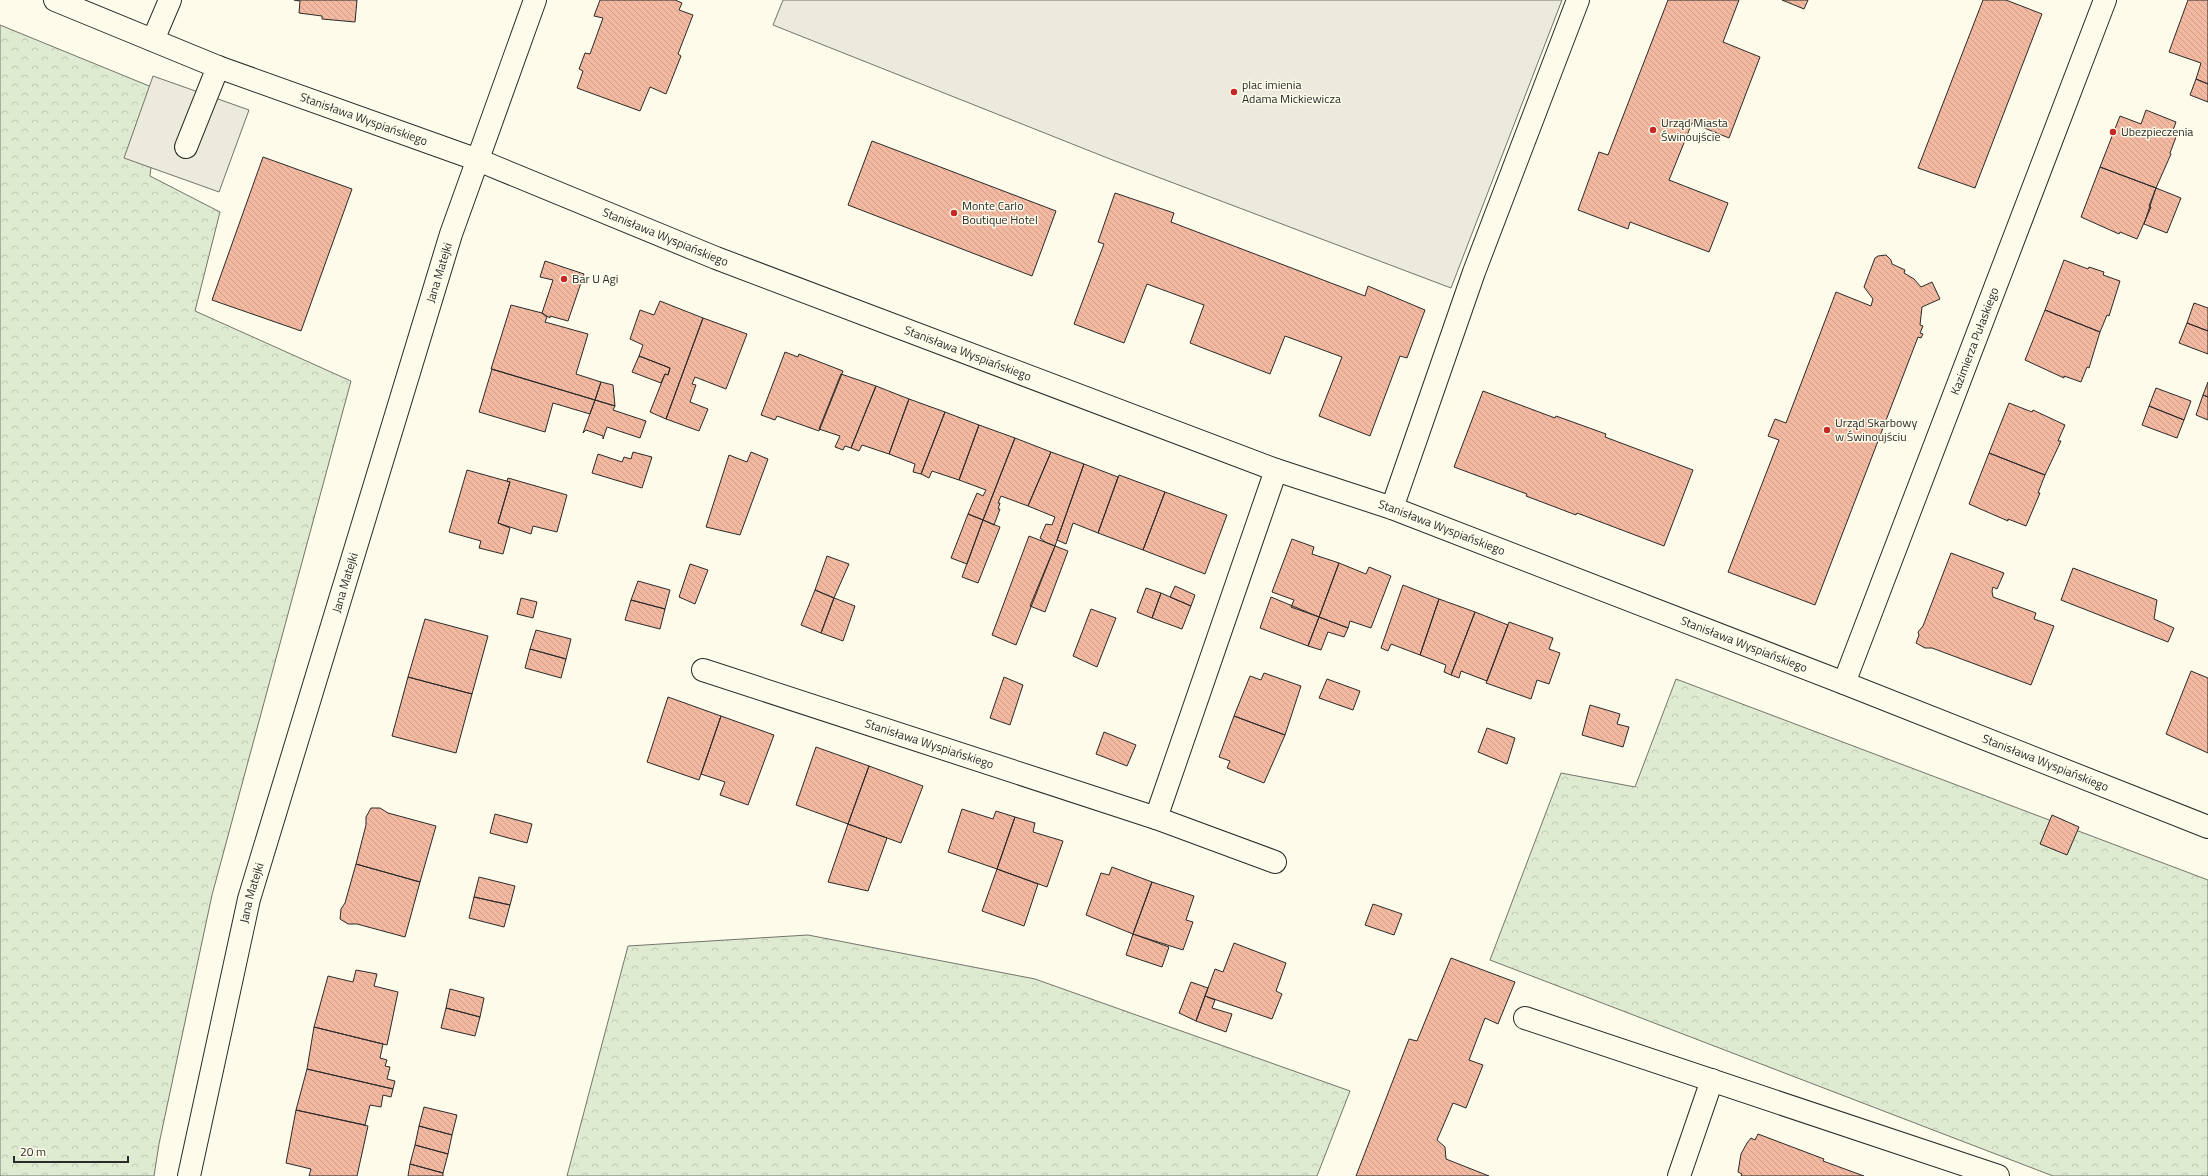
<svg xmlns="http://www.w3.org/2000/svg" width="2208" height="1176" viewBox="0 0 2208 1176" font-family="'Titillium Web',sans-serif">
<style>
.forest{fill:url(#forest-crowns);stroke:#74746e}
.parking{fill:#eceadb;stroke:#74746e}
.building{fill:url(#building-back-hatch);stroke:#2b2b2b}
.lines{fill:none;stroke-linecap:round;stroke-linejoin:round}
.minor-casing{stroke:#2b2b2b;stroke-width:24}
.minor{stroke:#fdfbea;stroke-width:22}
.poi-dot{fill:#c62828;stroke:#fdfbea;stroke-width:1.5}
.labels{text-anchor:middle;stroke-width:3;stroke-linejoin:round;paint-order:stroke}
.poi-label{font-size:12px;fill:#2b2b2b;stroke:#fdfbea;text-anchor:start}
.street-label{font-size:12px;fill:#2b2b2b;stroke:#fdfbea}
</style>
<defs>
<pattern id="forest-crowns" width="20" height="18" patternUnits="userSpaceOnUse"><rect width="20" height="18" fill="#deebd1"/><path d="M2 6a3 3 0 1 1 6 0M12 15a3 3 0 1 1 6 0" fill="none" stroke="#bfcab4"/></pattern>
<pattern id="building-back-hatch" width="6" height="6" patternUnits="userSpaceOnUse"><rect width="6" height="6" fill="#f2b8a0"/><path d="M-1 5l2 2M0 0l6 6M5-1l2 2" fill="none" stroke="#d09e8a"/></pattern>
</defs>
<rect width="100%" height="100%" fill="#fdfbea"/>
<!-- forest -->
<path class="forest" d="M 0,25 L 159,90 L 150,176 L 220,212 L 195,311 L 351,381 L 212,895 L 159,1144 L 154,1176 L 0,1176 Z
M 1676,679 L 2208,880 L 2208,1176 L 2053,1176 L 1490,960 L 1561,773 L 1635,787 Z
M 808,935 L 1035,979 L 1350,1091 L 1317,1176 L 567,1176 L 628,946 Z"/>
<!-- parking -->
<path class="parking" d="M 783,0 L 1562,0 L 1451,288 L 1110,159 L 773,25 Z
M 153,76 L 249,110 L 219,192 L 124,158 Z"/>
<!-- building -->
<path class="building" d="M 294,0 L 357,0 L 355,22 L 322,19 L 322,16 L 299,13 L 300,1 Z
M 600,0 L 675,0 L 682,3 L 679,10 L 693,15 L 678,54 L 681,56 L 666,94 L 650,87 L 640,111 L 577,88 L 583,71 L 579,69 L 585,53 L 590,54 L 603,18 L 594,16 Z
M 1668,0 L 1739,0 L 1723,42 L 1760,57 L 1729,138 L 1692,123 L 1669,180 L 1728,203 L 1709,252 L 1630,222 L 1628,229 L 1578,210 L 1599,152 L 1608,155 Z
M 1782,0 L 1808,0 L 1804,9 Z
M 1983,0 L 2006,0 L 2042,14 L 1975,188 L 1918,168 Z
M 2188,0 L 2208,0 L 2208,84 L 2196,79 L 2201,63 L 2169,52 Z
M 2196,79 L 2208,84 L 2208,102 L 2190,95 Z
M 2146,110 L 2176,122 L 2171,136 L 2176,137 L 2170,153 L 2171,154 L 2156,188 L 2100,167 L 2120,116 L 2141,124 Z
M 872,141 L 1056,211 L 1032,276 L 848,205 Z
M 263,157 L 352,189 L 301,331 L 212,300 Z
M 2100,167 L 2156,188 L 2149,206 L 2151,207 L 2137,239 L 2120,232 L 2119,234 L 2081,217 Z
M 2156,188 L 2181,198 L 2167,233 L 2144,224 Z
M 1115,193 L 1174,213 L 1171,222 L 1365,296 L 1368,286 L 1425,310 L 1407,358 L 1400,356 L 1370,436 L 1319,416 L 1342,357 L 1285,336 L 1270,374 L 1190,343 L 1204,305 L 1147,284 L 1124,343 L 1074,324 L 1104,244 L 1098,242 Z
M 1886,255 L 1891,260 L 1892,264 L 1905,270 L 1904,273 L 1914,279 L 1921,287 L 1932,282 L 1940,299 L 1922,307 L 1920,325 L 1923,326 L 1920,333 L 1923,334 L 1921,338 L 1918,337 L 1815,605 L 1728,572 L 1779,440 L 1768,436 L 1775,419 L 1786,423 L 1836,292 L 1871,306 L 1873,299 L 1864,287 L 1875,258 L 1878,256 Z
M 2064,260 L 2088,269 L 2089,267 L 2104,272 L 2103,275 L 2120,281 L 2109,316 L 2107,315 L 2100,332 L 2045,310 Z
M 545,261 L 584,274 L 568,321 L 550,316 L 550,318 L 542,313 L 553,280 L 540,277 Z
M 660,301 L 703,318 L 666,419 L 650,412 L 665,374 L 668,375 L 670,368 L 639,356 L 643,345 L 630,339 L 640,310 L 654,315 Z
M 2194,303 L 2208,308 L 2208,331 L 2187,323 Z
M 511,305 L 542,313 L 547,317 L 545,322 L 588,334 L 576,374 L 601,382 L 595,400 L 491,369 Z
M 2045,310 L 2100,332 L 2089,368 L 2087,367 L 2081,382 L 2064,376 L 2064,378 L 2025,360 Z
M 703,318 L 747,334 L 726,389 L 695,377 L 692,384 L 696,385 L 690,402 L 708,409 L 699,431 L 666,419 Z
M 2187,323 L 2208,331 L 2208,354 L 2179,343 Z
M 785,352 L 798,357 L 799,354 L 843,371 L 819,431 L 777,416 L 775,420 L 761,415 Z
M 639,356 L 670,368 L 668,375 L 665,374 L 661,383 L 632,372 Z
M 492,369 L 595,400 L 590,414 L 553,403 L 545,432 L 479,412 Z
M 841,374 L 876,386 L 851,448 L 845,446 L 843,450 L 835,447 L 840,436 L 819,429 Z
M 601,382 L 613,385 L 615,406 L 595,400 Z
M 2208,382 L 2208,397 L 2203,395 Z
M 876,386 L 909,399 L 889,454 L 862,445 L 859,451 L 851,448 Z
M 2156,388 L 2191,401 L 2184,420 L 2149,406 Z
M 1483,391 L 1555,418 L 1556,416 L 1606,434 L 1605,437 L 1693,470 L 1664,546 L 1577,513 L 1576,515 L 1526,496 L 1527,494 L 1454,467 Z
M 2203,395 L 2208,397 L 2208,420 L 2196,415 Z
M 909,399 L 945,412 L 921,474 L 913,472 L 915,464 L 889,454 Z
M 595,400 L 615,406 L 613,410 L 646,421 L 640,438 L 607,427 L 603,439 L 603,436 L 586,430 L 583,433 Z
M 2009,403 L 2032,412 L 2033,410 L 2065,425 L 2058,441 L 2061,441 L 2045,475 L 1989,453 Z
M 2149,406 L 2184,420 L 2177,438 L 2142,425 Z
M 945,412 L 979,425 L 959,480 L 932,471 L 929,478 L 921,474 Z
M 979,425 L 1015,438 L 983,520 L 968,514 L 977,493 L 983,496 L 986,490 L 959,480 Z
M 1015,438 L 1051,452 L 1028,506 L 1001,496 L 998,503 L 1000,503 L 998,509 L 1000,509 L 994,525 L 983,520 Z
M 633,452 L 652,457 L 642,488 L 592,473 L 598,454 L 622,462 L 624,457 L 631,459 Z
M 751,452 L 768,459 L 740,535 L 706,527 L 729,455 L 747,462 Z
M 1051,452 L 1084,464 L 1055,546 L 1045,542 L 1040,538 L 1046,524 L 1052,525 L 1055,517 L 1028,506 Z
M 1989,453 L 2045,475 L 2038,493 L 2040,493 L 2026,526 L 2008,519 L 2008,521 L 1969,504 Z
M 1084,464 L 1118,477 L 1098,533 L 1073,523 L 1066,544 L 1057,540 Z
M 467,470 L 510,482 L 498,523 L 510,528 L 503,554 L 479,548 L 481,541 L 449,532 Z
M 1119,475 L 1165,492 L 1143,550 L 1098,533 Z
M 508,478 L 567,495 L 557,532 L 533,526 L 531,534 L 498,523 L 510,482 L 507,481 Z
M 1165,492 L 1227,515 L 1205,574 L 1143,550 Z
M 968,514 L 983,520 L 967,564 L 951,558 Z
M 983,520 L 1000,527 L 978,583 L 962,577 Z
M 1029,536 L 1055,546 L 1016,645 L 992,635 Z
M 1292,539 L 1314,547 L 1312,554 L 1339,563 L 1319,617 L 1291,607 L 1294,600 L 1272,592 Z
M 1055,546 L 1068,551 L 1045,612 L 1030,606 Z
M 1951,553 L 2004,573 L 1997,589 L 1993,587 L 1992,591 L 1993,597 L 2036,613 L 2034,619 L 2054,626 L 2031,685 L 1932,648 L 1925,648 L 1916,643 L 1919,635 L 1918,632 L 1923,626 Z
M 827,556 L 849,564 L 834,598 L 815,590 Z
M 1339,563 L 1366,574 L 1369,567 L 1391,576 L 1371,628 L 1350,621 L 1348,628 L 1319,617 Z
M 690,564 L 708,570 L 695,604 L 679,597 Z
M 2073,568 L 2157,600 L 2154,619 L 2174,628 L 2168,642 L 2061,600 Z
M 638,581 L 670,590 L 665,609 L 631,600 Z
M 1403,585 L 1439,599 L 1420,655 L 1391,644 L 1388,651 L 1381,648 Z
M 1175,586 L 1195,595 L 1191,606 L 1170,597 Z
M 1146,588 L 1161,593 L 1152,618 L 1137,612 Z
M 815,590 L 834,598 L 821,633 L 801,625 Z
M 1161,593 L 1191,606 L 1182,629 L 1152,618 Z
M 1271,597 L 1319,617 L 1308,646 L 1260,628 Z
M 521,598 L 537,602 L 533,618 L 517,614 Z
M 834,598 L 855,606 L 843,641 L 821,633 Z
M 1439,599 L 1475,612 L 1451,675 L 1444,672 L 1446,665 L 1420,655 Z
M 631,600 L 665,609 L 660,629 L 625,620 Z
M 1091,609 L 1116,618 L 1097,667 L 1073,656 Z
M 1475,612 L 1508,625 L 1487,681 L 1461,671 L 1459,678 L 1451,675 Z
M 1319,617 L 1348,628 L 1344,637 L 1328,632 L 1321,650 L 1308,646 Z
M 425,619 L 488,636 L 472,694 L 408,677 Z
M 1509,622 L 1553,638 L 1549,649 L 1560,653 L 1549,684 L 1537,680 L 1531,699 L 1486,683 Z
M 536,630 L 571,639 L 566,659 L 530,649 Z
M 530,649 L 566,659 L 561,678 L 525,668 Z
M 2191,671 L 2208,678 L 2208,753 L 2166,734 Z
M 1264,673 L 1301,686 L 1285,735 L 1234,716 L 1250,676 L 1261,680 Z
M 408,677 L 472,694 L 456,753 L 392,736 Z
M 1004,677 L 1023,685 L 1010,725 L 990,718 Z
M 1327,679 L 1360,691 L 1353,710 L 1319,698 Z
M 668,697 L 721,716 L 699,780 L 647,762 Z
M 1590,705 L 1620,714 L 1617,724 L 1629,727 L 1623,747 L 1582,735 Z
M 721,716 L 774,735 L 748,805 L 720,795 L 725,782 L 701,774 Z
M 1234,716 L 1285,735 L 1264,783 L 1227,768 L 1230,761 L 1219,757 Z
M 1487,728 L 1515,738 L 1507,764 L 1478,752 Z
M 1104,732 L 1136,745 L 1127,766 L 1096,754 Z
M 816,747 L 869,766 L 848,824 L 796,805 Z
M 869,766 L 923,786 L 901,843 L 848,824 Z
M 371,808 L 380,808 L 388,813 L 436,826 L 420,882 L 356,864 L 366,825 L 366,817 Z
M 962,809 L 993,819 L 996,811 L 1015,817 L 997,869 L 948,852 Z
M 495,814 L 532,824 L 527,843 L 490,833 Z
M 2052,815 L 2079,827 L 2067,855 L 2040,844 Z
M 1015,817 L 1035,823 L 1033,832 L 1063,841 L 1047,887 L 997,869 Z
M 848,824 L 887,838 L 868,891 L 828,882 Z
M 356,864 L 420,882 L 405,937 L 357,924 L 348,924 L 340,919 L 341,909 L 345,903 Z
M 1112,867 L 1152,882 L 1133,934 L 1086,915 L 1101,873 L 1109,875 Z
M 997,869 L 1038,884 L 1024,926 L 982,911 Z
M 479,877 L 515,886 L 510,905 L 474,897 Z
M 1152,882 L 1194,896 L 1186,920 L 1193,922 L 1183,950 L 1133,934 Z
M 474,897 L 510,905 L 504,927 L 469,918 Z
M 1373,904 L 1402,914 L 1394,935 L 1365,925 Z
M 1133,934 L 1169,947 L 1162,967 L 1126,955 Z
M 1234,943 L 1286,963 L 1276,991 L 1282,994 L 1272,1019 L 1205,996 L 1215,969 L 1223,972 Z
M 1451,958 L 1515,982 L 1498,1024 L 1485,1018 L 1469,1060 L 1483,1065 L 1466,1108 L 1453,1103 L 1437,1140 L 1445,1147 L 1446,1159 L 1489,1176 L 1356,1176 L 1409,1039 L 1417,1041 Z
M 356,970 L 377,974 L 374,986 L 398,992 L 387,1045 L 314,1027 L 328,976 L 353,982 Z
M 1191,982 L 1208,988 L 1196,1021 L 1179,1013 Z
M 450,989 L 484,998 L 480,1017 L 446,1008 Z
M 1205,996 L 1215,1000 L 1212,1008 L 1232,1014 L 1226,1032 L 1196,1021 Z
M 446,1008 L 480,1017 L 475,1036 L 441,1028 Z
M 314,1027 L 383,1044 L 380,1058 L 387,1060 L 385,1066 L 390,1067 L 387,1079 L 395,1081 L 393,1089 L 307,1069 Z
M 307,1069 L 393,1089 L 391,1097 L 383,1095 L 381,1107 L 370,1105 L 365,1125 L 296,1110 Z
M 424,1107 L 457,1115 L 452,1135 L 419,1126 Z
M 296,1110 L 368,1126 L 357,1176 L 309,1176 L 311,1169 L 286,1163 Z
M 419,1126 L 452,1135 L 448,1154 L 415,1145 Z
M 1758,1134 L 1824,1159 L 1823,1161 L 1864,1176 L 1741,1176 L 1742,1174 L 1738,1172 L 1741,1154 L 1747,1143 L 1751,1138 L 1755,1140 Z
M 415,1145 L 448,1154 L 443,1173 L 410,1164 Z
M 410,1164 L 443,1173 L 443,1176 L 408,1176 Z"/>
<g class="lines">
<!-- minor casing -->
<g class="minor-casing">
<g id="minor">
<path id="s1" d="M 55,0 L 218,67 L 478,160 L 716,258 L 1276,470 L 1392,508 L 1844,683 L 2208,827"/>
<path d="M 153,40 L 170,0"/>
<path d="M 186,147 L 218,67"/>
<path d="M 1392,508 L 1474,272 L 1578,0"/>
<path id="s2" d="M 703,670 L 1156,818 L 1276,470"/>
<path id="s3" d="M 1844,683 L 2105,0"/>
<path d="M 1156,818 L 1275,862"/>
<path d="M 1525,1018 L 1998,1176"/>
<path id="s4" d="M 189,1176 L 249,899 L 451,234 L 535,0"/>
<path d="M 1679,1176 L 1712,1080"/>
</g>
</g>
<!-- minor -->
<use href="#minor" class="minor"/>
</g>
<!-- markers -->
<g class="poi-dot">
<circle cx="1234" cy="92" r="4"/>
<circle cx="1653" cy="130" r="4"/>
<circle cx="2113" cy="132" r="4"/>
<circle cx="954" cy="213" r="4"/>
<circle cx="564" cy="279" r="4"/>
<circle cx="1827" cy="430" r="4"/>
</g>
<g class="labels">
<!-- poi labels -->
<g class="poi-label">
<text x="1242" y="89">plac imienia<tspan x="1242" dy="14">Adama Mickiewicza</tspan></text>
<text x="1661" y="127">Urząd Miasta<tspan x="1661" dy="14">Świnoujście</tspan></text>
<text x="2121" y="136">Ubezpieczenia</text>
<text x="962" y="210">Monte Carlo<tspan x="962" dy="14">Boutique Hotel</tspan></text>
<text x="572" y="283">Bar U Agi</text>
<text x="1835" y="427">Urząd Skarbowy<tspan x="1835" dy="14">w Świnoujściu</tspan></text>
</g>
<!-- street labels -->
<g class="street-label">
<text dy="4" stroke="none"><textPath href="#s1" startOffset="331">Stanisława Wyspiańskiego</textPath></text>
<text dy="4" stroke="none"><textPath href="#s1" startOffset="655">Stanisława Wyspiańskiego</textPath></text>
<text dy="4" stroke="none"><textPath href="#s4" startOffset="938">Jana Matejki</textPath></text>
<text dy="4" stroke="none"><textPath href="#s3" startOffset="366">Kazimierza Pułaskiego</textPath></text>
<text dy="4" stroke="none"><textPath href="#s1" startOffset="979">Stanisława Wyspiańskiego</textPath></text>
<text dy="4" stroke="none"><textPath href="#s1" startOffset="1484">Stanisława Wyspiańskiego</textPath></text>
<text dy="4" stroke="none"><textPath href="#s4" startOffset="614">Jana Matejki</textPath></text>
<text dy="4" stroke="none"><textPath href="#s1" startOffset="1808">Stanisława Wyspiańskiego</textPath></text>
<text dy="4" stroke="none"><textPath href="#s2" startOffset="238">Stanisława Wyspiańskiego</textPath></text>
<text dy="4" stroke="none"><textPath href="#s1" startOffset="2132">Stanisława Wyspiańskiego</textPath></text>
<text dy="4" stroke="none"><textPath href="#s4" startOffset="290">Jana Matejki</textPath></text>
</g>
</g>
<!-- scale -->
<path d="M14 1156v6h114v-6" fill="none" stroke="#2b2b2b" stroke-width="2"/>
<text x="20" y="1156" font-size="12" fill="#2b2b2b" stroke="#fdfbea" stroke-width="3" paint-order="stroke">20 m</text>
</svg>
